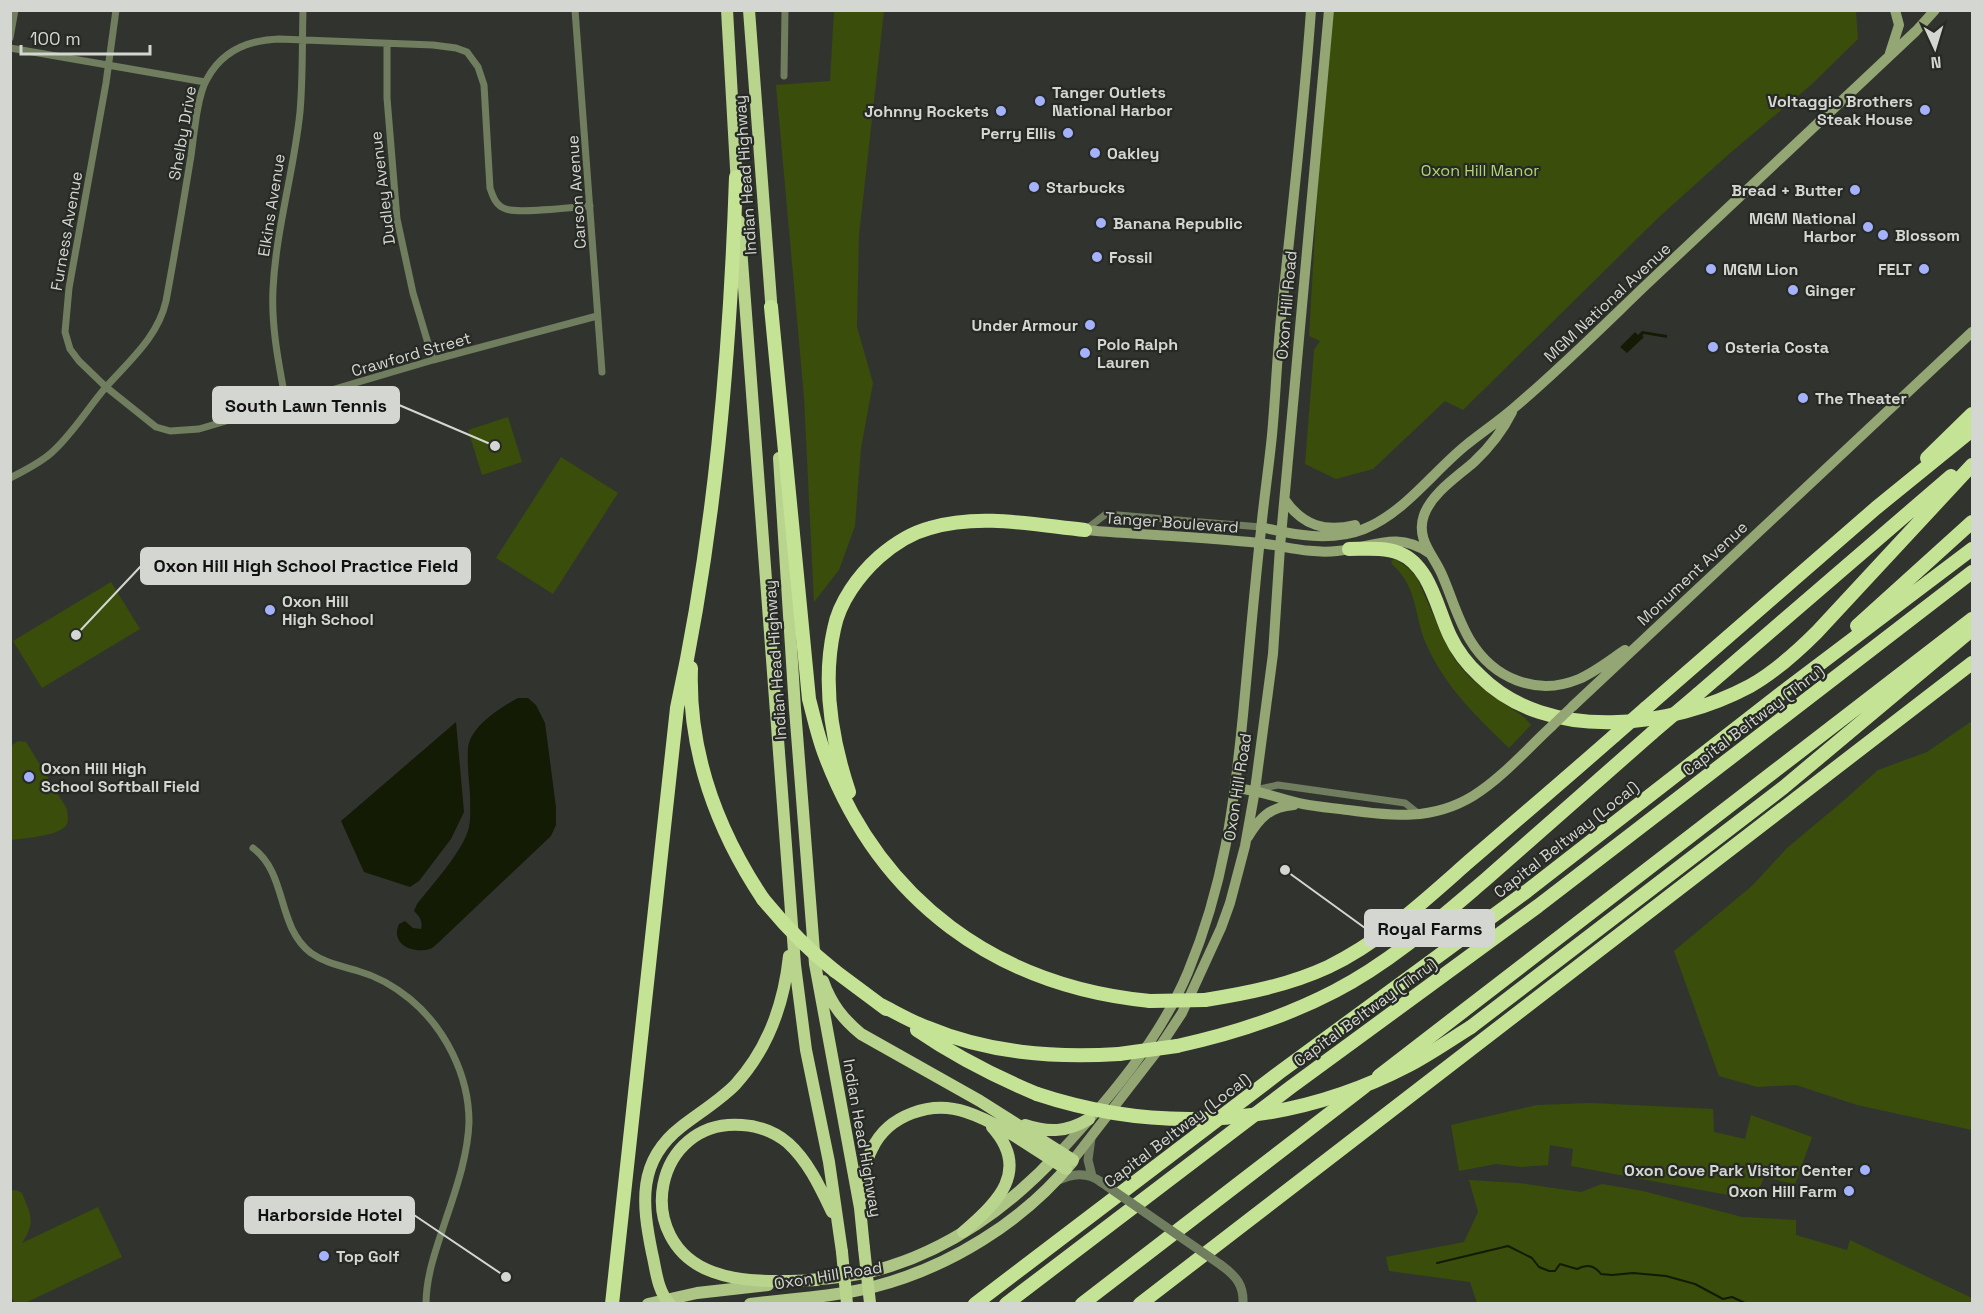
<svg xmlns="http://www.w3.org/2000/svg" width="1983" height="1314" viewBox="0 0 1983 1314" font-family="'Space Grotesk',sans-serif">
<style>
.green{fill:#3a4d0b}
.water{fill:#131b04}
.lines{fill:none;stroke-linecap:round;stroke-linejoin:round}
.stream{stroke:#131b04;stroke-width:2}
.minor{stroke:#707d5e;stroke-width:7}
.tertiary{stroke:#707d5e;stroke-width:9}
.secondary{stroke:#93a674;stroke-width:10}
.primary{stroke:#adc685;stroke-width:12}
.trunk{stroke:#b9d48d;stroke-width:12}
.motorway{stroke:#c5e395;stroke-width:14}
.tertiary-bridge{stroke:#707d5e;stroke-width:9}
.secondary-bridge{stroke:#93a674;stroke-width:10}
.trunk-bridge{stroke:#b9d48d;stroke-width:12}
.motorway-bridge{stroke:#c5e395;stroke-width:14}
.poi-dot{fill:#a4b2fc;stroke:#272a24;stroke-width:2}
.labels{text-anchor:middle;stroke-width:4.5;stroke-linejoin:round;paint-order:stroke}
.poi-label{font-size:16px;font-weight:bold;fill:#d4d6d2;stroke:#272a24;text-anchor:start}
.street-label{font-size:16px;fill:#d4d6d2;stroke:#272a24}
.park-label{font-size:16px;fill:#b1d66f;stroke:#272a24}
.leader{fill:none;stroke:#d4d6d2;stroke-width:2}
.callout-dot{fill:#d4d6d2;stroke:#272a24;stroke-width:2}
.callout{fill:#d4d6d2;stroke:#d4d6d2;stroke-width:2}
.callout-label{font-size:18px;text-anchor:middle;font-weight:bold;fill:#111}
</style>
<rect width="100%" height="100%" fill="#31342e"/>
<!-- green -->
<path class="green" d="M 834,11 L 884,11 L 859,235 L 857,327 L 873,383 L 861,448 L 855,526 L 839,570 L 814,602 L 804,397 L 776,85 L 830,81 Z
M 1328,11 L 1856,11 L 1858,39 L 1811,85 L 1729,154 L 1658,218 L 1463,410 L 1445,401 L 1373,469 L 1336,479 L 1305,464 L 1314,350 L 1320,341 L 1309,336 Z
M 508,417 L 522,462 L 482,475 L 468,430 Z
M 561,457 L 618,493 L 553,594 L 496,558 Z
M 1395,559 L 1409,569 L 1417,578 L 1444,640 L 1455,660 L 1469,677 L 1488,693 L 1524,717 L 1531,725 L 1509,748 C 1476,716 1448,690 1428,648 C 1413,617 1420,590 1392,564 L 1391,561 Z
M 111,582 L 140,629 L 42,688 L 13,641 Z
M 1972,721 L 1972,1130 L 1857,1105 L 1796,1085 L 1757,1087 L 1719,1076 L 1674,951 L 1753,885 L 1787,848 L 1842,802 L 1878,770 L 1927,752 Z
M 18,741 L 26,742 L 67,809 C 67,814 69,819 67,824 C 61,836 25,838 12,840 L 10,839 L 11,746 Z
M 1591,1103 L 1713,1109 L 1714,1132 L 1745,1139 L 1751,1115 L 1812,1137 L 1795,1184 L 1764,1177 L 1755,1200 L 1571,1166 L 1573,1149 L 1550,1145 L 1548,1165 L 1521,1167 L 1496,1164 L 1459,1171 L 1451,1125 L 1537,1105 Z
M 1469,1180 L 1519,1183 L 1581,1192 L 1602,1184 L 1643,1191 L 1742,1217 L 1796,1220 L 1796,1235 L 1847,1250 L 1850,1240 L 1972,1298 L 1972,1303 L 1477,1303 L 1470,1282 L 1389,1271 L 1386,1257 L 1464,1242 L 1478,1212 Z
M 16,1190 L 22,1193 C 31,1216 36,1222 22,1243 L 98,1207 L 122,1257 L 25,1303 L 15,1303 L 10,1294 L 10,1191 Z"/>
<!-- water -->
<path class="water" d="M 1642,331 L 1667,335 L 1667,338 L 1644,334 L 1642,336 L 1644,337 L 1627,353 L 1620,347 L 1635,332 L 1638,335 Z
M 518,698 L 528,698 L 536,705 L 545,723 L 556,807 L 556,825 L 551,836 L 438,943 C 435,945 433,948 430,949 C 412,954 390,944 399,924 L 405,921 L 413,928 L 421,929 C 423,921 420,917 414,911 L 417,904 C 432,885 464,850 469,827 C 471,817 470,805 470,795 C 469,780 467,764 468,749 C 469,727 501,707 518,698 Z
M 456,722 L 464,812 L 451,839 L 419,881 L 410,887 L 364,872 L 341,821 Z"/>
<g class="lines">
<!-- stream -->
<path class="stream" d="M 1437,1263 L 1508,1246 L 1532,1258 L 1539,1267 L 1549,1271 L 1555,1271 L 1560,1264 L 1577,1269 C 1587,1264 1594,1265 1601,1274 L 1612,1275 L 1633,1273 L 1666,1276 L 1695,1284 L 1723,1299 L 1732,1297 L 1747,1304"/>
<!-- minor -->
<path class="minor" d="M 116,10 L 106,83 L 69,288 L 65,332 L 70,349 L 79,361 L 106,387 L 156,427 L 170,431 L 199,429 L 433,360 L 597,316
M 575,10 L 602,372
M 10,38 L 15,10
M 387,45 L 387,98 L 397,219 L 413,293 L 433,360
M 10,48 L 205,82
M 784,76 L 785,10
M 286,403 C 279,365 271,327 273,289 C 276,229 294,171 300,112 C 303,78 302,44 303,10
M 10,478 C 24,471 38,464 50,454 C 72,435 87,409 106,387 C 129,361 158,337 166,301 C 175,253 183,204 191,156 C 194,135 197,96 207,79 C 222,51 249,40 279,39 L 433,45 L 456,48 L 467,52 L 478,67 L 484,85 L 490,188 C 493,197 496,206 506,209 C 519,214 573,207 590,206
M 1085,530 L 1106,514 L 1261,527
M 1255,790 L 1278,785 L 1405,803 L 1419,814
M 253,848 C 288,874 276,926 311,953 C 325,963 342,966 358,971 C 376,976 394,986 410,999 C 445,1028 469,1075 469,1122 C 468,1155 456,1189 446,1219 C 437,1246 426,1275 426,1304"/>
<!-- tertiary -->
<path class="tertiary" d="M 1091,1138 L 1088,1160 L 1092,1176
M 1056,1181 C 1072,1174 1086,1171 1101,1182
M 1221,1265 C 1236,1276 1244,1285 1243,1304"/>
<!-- secondary -->
<path class="secondary" d="M 1890,53 L 1899,25 L 1895,10
M 1512,412 C 1502,432 1490,447 1474,462 C 1457,477 1432,493 1424,515 C 1415,540 1435,556 1443,577 C 1452,598 1458,620 1470,640 C 1493,678 1536,697 1579,679 C 1595,672 1610,660 1625,650
M 1285,500 C 1303,526 1325,532 1355,525
M 1261,527 C 1294,535 1331,542 1364,529 C 1404,513 1432,473 1465,446 C 1481,433 1499,421 1515,407 C 1561,368 1604,325 1648,283 C 1737,199 1827,115 1916,31 L 1935,10
M 1085,530 C 1143,535 1201,537 1259,543 C 1285,546 1310,554 1337,551 C 1371,548 1397,530 1429,553
M 1573,706 L 1972,332
M 1236,788 C 1259,790 1280,799 1303,804 C 1318,807 1333,808 1348,810 C 1392,816 1432,821 1473,796 C 1502,778 1527,749 1552,726
M 1248,837 C 1260,817 1270,807 1294,805
M 1060,1152 C 1109,1099 1160,1039 1188,972 C 1224,885 1234,807 1243,715 C 1249,653 1254,592 1261,530 C 1264,498 1269,466 1272,435 C 1276,393 1277,351 1282,309 C 1292,210 1304,110 1311,10
M 1073,1160 L 1155,1054 L 1182,1013 L 1221,928 L 1230,903 L 1245,846 L 1255,790 L 1273,654 L 1280,547 L 1329,10"/>
<!-- primary -->
<path class="primary" d="M 809,1280 C 832,1278 855,1276 877,1270 C 948,1251 1010,1206 1059,1153
M 648,1304 L 697,1293 L 768,1285
M 750,1304 C 791,1299 833,1297 873,1287 C 948,1268 1023,1222 1072,1162"/>
<!-- trunk -->
<path class="trunk" d="M 727,10 L 737,186
M 749,10 L 772,314
M 739,221 L 795,965 L 806,1050 L 829,1162 L 842,1252
M 779,458 L 795,709 L 815,964 L 860,1208 L 864,1248
M 823,981 C 831,1004 843,1019 861,1034 L 980,1101 L 1073,1160
M 1025,1125 C 1049,1133 1067,1132 1089,1119
M 861,1198 C 863,1181 864,1164 872,1149 C 888,1115 931,1100 966,1112 C 1000,1123 1035,1150 1066,1169
M 963,1232 C 998,1203 1031,1170 992,1127
M 817,1280 C 784,1281 745,1284 713,1272 C 630,1242 654,1118 742,1125 C 758,1126 775,1132 788,1143 C 808,1161 820,1187 832,1212
M 670,1304 C 657,1291 656,1269 652,1253 C 642,1204 637,1161 681,1127 C 699,1113 719,1101 735,1085 C 768,1049 784,1003 789,956"/>
<!-- motorway -->
<path class="motorway" d="M 771,307 L 809,699 C 814,718 818,737 825,755 C 880,901 996,986 1150,1001
M 1927,458 L 1972,414
M 1349,549 C 1365,549 1384,547 1399,553 C 1430,565 1437,609 1450,636 C 1457,651 1468,665 1480,676 C 1548,744 1672,728 1750,686 C 1775,672 1797,652 1817,632 L 1972,465
M 1857,626 L 1972,522
M 691,668 C 688,751 717,830 763,899
M 1698,694 L 1951,476
M 1646,708 L 1876,508 L 1972,430
M 849,792 C 832,741 822,683 834,629 C 839,602 859,575 879,557 C 894,544 911,533 930,528 C 980,513 1035,525 1085,530
M 835,971 L 886,1009
M 1205,1000 C 1248,993 1289,985 1328,967 C 1380,942 1423,902 1466,864 C 1516,821 1565,779 1614,736
M 881,1005 C 895,1012 910,1021 926,1027 C 988,1053 1052,1058 1119,1054
M 1471,1027 L 1784,787 L 1968,633
M 917,1030 C 955,1056 994,1076 1037,1094
M 1177,1046 C 1232,1034 1285,1017 1335,991 C 1391,962 1438,920 1485,880 C 1541,831 1596,782 1652,733
M 1379,1076 L 1972,619
M 612,1304 L 677,708 C 715,533 730,355 736,177
M 975,1304 L 1280,1072 L 1527,891 L 1788,688 L 1972,549
M 1006,1304 L 1291,1087 L 1538,906 L 1972,572
M 1082,1304 L 1364,1087
M 1140,1304 L 1972,663"/>
<!-- tertiary-bridge -->
<path class="tertiary-bridge" d="M 1101,1182 L 1221,1265"/>
<!-- secondary-bridge -->
<path class="secondary-bridge" d="M 1552,726 L 1573,706"/>
<!-- trunk-bridge -->
<path class="trunk-bridge" d="M 864,1248 L 870,1303
M 842,1252 L 847,1304"/>
<!-- motorway-bridge -->
<path class="motorway-bridge" d="M 1652,733 L 1698,694
M 1614,736 L 1646,708
M 763,899 C 785,926 808,950 835,971
M 1150,1001 L 1205,1000
M 1119,1054 L 1177,1046
M 1037,1094 C 1161,1135 1292,1126 1409,1065 C 1430,1054 1450,1040 1471,1027"/>
</g>
<!-- markers -->
<g class="poi-dot">
<circle cx="1040" cy="101" r="6"/>
<circle cx="1925" cy="110" r="6"/>
<circle cx="1001" cy="111" r="6"/>
<circle cx="1068" cy="133" r="6"/>
<circle cx="1095" cy="153" r="6"/>
<circle cx="1034" cy="187" r="6"/>
<circle cx="1855" cy="190" r="6"/>
<circle cx="1101" cy="223" r="6"/>
<circle cx="1868" cy="227" r="6"/>
<circle cx="1883" cy="235" r="6"/>
<circle cx="1097" cy="257" r="6"/>
<circle cx="1711" cy="269" r="6"/>
<circle cx="1924" cy="269" r="6"/>
<circle cx="1793" cy="290" r="6"/>
<circle cx="1090" cy="325" r="6"/>
<circle cx="1713" cy="347" r="6"/>
<circle cx="1085" cy="353" r="6"/>
<circle cx="1803" cy="398" r="6"/>
<circle cx="270" cy="610" r="6"/>
<circle cx="29" cy="777" r="6"/>
<circle cx="1865" cy="1170" r="6"/>
<circle cx="1849" cy="1191" r="6"/>
<circle cx="324" cy="1256" r="6"/>
</g>
<g class="labels">
<!-- poi labels -->
<g class="poi-label">
<text x="1052" y="98">Tanger Outlets<tspan x="1052" dy="18">National Harbor</tspan></text>
<text x="1913" y="107" text-anchor="end">Voltaggio Brothers<tspan x="1913" dy="18">Steak House</tspan></text>
<text x="989" y="117" text-anchor="end">Johnny Rockets</text>
<text x="1056" y="139" text-anchor="end">Perry Ellis</text>
<text x="1107" y="159">Oakley</text>
<text x="1046" y="193">Starbucks</text>
<text x="1843" y="196" text-anchor="end">Bread + Butter</text>
<text x="1856" y="224" text-anchor="end">MGM National<tspan x="1856" dy="18">Harbor</tspan></text>
<text x="1113" y="229">Banana Republic</text>
<text x="1895" y="241">Blossom</text>
<text x="1109" y="263">Fossil</text>
<text x="1723" y="275">MGM Lion</text>
<text x="1912" y="275" text-anchor="end">FELT</text>
<text x="1805" y="296">Ginger</text>
<text x="1078" y="331" text-anchor="end">Under Armour</text>
<text x="1097" y="350">Polo Ralph<tspan x="1097" dy="18">Lauren</tspan></text>
<text x="1725" y="353">Osteria Costa</text>
<text x="1815" y="404">The Theater</text>
<text x="282" y="607">Oxon Hill<tspan x="282" dy="18">High School</tspan></text>
<text x="41" y="774">Oxon Hill High<tspan x="41" dy="18">School Softball Field</tspan></text>
<text x="1853" y="1176" text-anchor="end">Oxon Cove Park Visitor Center</text>
<text x="1837" y="1197" text-anchor="end">Oxon Hill Farm</text>
<text x="336" y="1262">Top Golf</text>
</g>
<!-- street labels -->
<g class="street-label">
<text transform="translate(182 133) rotate(-80)" y="6">Shelby Drive</text>
<text transform="translate(745 175) rotate(-94)" y="6">Indian Head Highway</text>
<text transform="translate(382 188) rotate(-97)" y="6">Dudley Avenue</text>
<text transform="translate(576 192) rotate(-94)" y="6">Carson Avenue</text>
<text transform="translate(271 205) rotate(-81)" y="6">Elkins Avenue</text>
<text transform="translate(66 231) rotate(-80)" y="6">Furness Avenue</text>
<text transform="translate(1607 302) rotate(-43)" y="6">MGM National Avenue</text>
<text transform="translate(1286 305) rotate(-85)" y="6">Oxon Hill Road</text>
<text transform="translate(411 354) rotate(-16)" y="6">Crawford Street</text>
<text transform="translate(1172 522) rotate(4)" y="6">Tanger Boulevard</text>
<text transform="translate(1692 573) rotate(-43)" y="6">Monument Avenue</text>
<text transform="translate(775 660) rotate(-94)" y="6">Indian Head Highway</text>
<text transform="translate(1753 720) rotate(-37)" y="6">Capital Beltway (Thru)</text>
<text transform="translate(1237 787) rotate(-81)" y="6">Oxon Hill Road</text>
<text transform="translate(1566 839) rotate(-38)" y="6">Capital Beltway (Local)</text>
<text transform="translate(1365 1012) rotate(-36)" y="6">Capital Beltway (Thru)</text>
<text transform="translate(1177 1130) rotate(-37)" y="6">Capital Beltway (Local)</text>
<text transform="translate(863 1138) rotate(80)" y="6">Indian Head Highway</text>
<text transform="translate(828 1275) rotate(-9)" y="6">Oxon Hill Road</text>
</g>
<!-- park labels -->
<g class="park-label">
<text x="1480" y="176">Oxon Hill Manor</text>
</g>
</g>
<!-- callouts -->
<path class="leader" d="M495 446L399 405M76 635L141 566M1285 870L1365 928M506 1277L414 1215"/>
<g class="callout-dot">
<circle cx="495" cy="446" r="6"/>
<circle cx="76" cy="635" r="6"/>
<circle cx="1285" cy="870" r="6"/>
<circle cx="506" cy="1277" r="6"/>
</g>
<g class="callout">
<rect x="213" y="387" width="186" height="36" rx="6"/>
<rect x="141" y="548" width="329" height="36" rx="6"/>
<rect x="1365" y="910" width="129" height="36" rx="6"/>
<rect x="245" y="1197" width="169" height="36" rx="6"/>
</g>
<g class="callout-label">
<text x="306" y="412">South Lawn Tennis</text>
<text x="306" y="572">Oxon Hill High School Practice Field</text>
<text x="1430" y="935">Royal Farms</text>
<text x="330" y="1221">Harborside Hotel</text>
</g>
<!-- border -->
<rect width="1983" height="1314" fill="none" stroke="#d4d6d2" stroke-width="24"/>
<!-- north arrow -->
<g transform="translate(1935 48) rotate(176)" stroke="#272a24" stroke-width="4.5" paint-order="stroke">
<path d="M0-4.5L10 22L0 15L-10 22Z" fill="#d4d6d2"/>
<text y="-9" font-size="16" font-weight="bold" text-anchor="middle" fill="#d4d6d2">N</text>
</g>
<!-- scale -->
<path d="M21 45v9h129v-9" fill="none" stroke="#d4d6d2" stroke-width="3"/>
<text x="30" y="45" font-size="18" fill="#d4d6d2" stroke="#272a24" stroke-width="4.5" paint-order="stroke">100 m</text>
</svg>
